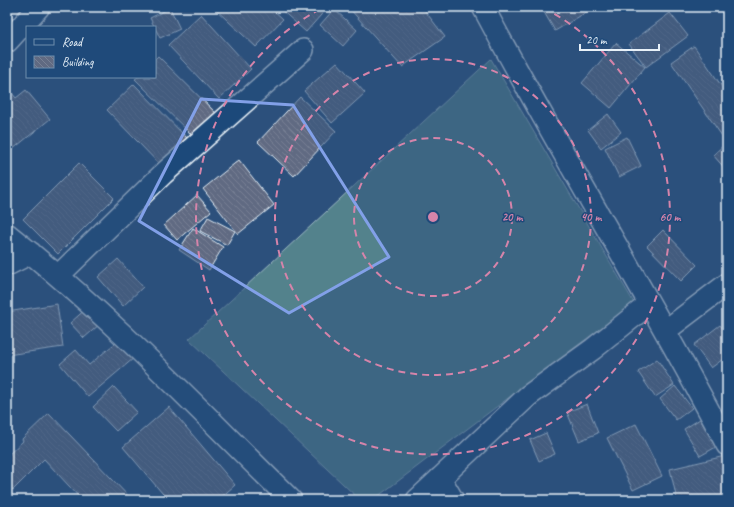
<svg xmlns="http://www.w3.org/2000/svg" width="734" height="507" viewBox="0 0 734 507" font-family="Caveat,sans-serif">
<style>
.grass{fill:#53828c;stroke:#9ebac2}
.building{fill:url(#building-back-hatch);stroke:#e8f1f8}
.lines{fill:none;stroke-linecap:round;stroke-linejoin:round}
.minor-casing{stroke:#e8f1f8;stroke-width:24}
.minor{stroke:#1f4a7a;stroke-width:21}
.marked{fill:none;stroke:#82a0e8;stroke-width:3;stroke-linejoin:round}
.ring{fill:none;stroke:#d584aa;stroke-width:2;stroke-dasharray:7 5}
.centre{fill:#d584aa;stroke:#1f4a7a;stroke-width:2}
.ring-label{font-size:12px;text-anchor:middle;font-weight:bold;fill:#d584aa;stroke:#1f4a7a;stroke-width:3;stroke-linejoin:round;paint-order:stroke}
</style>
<defs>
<pattern id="building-back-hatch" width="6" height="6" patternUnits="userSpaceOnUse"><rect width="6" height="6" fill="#606a82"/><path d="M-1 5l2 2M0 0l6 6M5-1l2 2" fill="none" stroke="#778094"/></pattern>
</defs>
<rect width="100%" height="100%" fill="#2c507c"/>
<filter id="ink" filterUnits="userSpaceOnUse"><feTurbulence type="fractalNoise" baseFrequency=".025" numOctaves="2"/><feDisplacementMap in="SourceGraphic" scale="8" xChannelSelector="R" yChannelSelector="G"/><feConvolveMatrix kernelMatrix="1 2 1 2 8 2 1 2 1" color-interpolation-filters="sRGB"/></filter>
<g filter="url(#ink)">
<!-- grass -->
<path class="grass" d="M 491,59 L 634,303 L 373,500 L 360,500 L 189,339 Z"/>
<!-- building -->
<path class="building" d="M 213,7 L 270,7 L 283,19 L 256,47 Z
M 278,7 L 328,7 L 306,32 Z
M 348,7 L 422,7 L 445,37 L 402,67 Z
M 541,7 L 595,7 L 555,31 Z
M 170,8 L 180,29 L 160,38 L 150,18 Z
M 334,9 L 357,30 L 343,46 L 320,25 Z
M 670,13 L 688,36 L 646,67 L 629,44 Z
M 201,14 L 251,69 L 219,99 L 168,45 Z
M 616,43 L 645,67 L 611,108 L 582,83 Z
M 694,46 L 727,94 L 727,132 L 722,136 L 671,62 Z
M 158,56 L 222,119 L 199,142 L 135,79 L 138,77 L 155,77 L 155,59 Z
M 337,62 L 365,93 L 332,123 L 304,91 Z
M 134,84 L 193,144 L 166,171 L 107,110 Z
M 7,87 L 16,98 L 26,90 L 50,119 L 7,154 Z
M 300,97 L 336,131 L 294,176 L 258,142 Z
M 608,114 L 621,132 L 601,148 L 588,130 Z
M 627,137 L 641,166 L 619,177 L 605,148 Z
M 727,142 L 727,171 L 713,155 Z
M 239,160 L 274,205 L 238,234 L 203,189 Z
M 79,163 L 114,198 L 58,254 L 23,219 Z
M 197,195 L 211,211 L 177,240 L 164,225 Z
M 208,217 L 235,231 L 227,245 L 200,231 Z
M 193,228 L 223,247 L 209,270 L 179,250 Z
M 663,230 L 697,265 L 681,281 L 647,246 Z
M 118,259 L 143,287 L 123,306 L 98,277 Z
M 57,304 L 63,347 L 7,355 L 7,312 Z
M 87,308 L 100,324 L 84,338 L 70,323 Z
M 720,325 L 727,334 L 727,356 L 711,368 L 694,345 Z
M 119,340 L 134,358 L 88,397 L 60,364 L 76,350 L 89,365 Z
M 657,359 L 674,385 L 655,397 L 638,372 Z
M 675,386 L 692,408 L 676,420 L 660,399 Z
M 114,387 L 137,412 L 116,431 L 93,407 Z
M 587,404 L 598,433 L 579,441 L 567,412 Z
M 169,407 L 235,485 L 218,500 L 168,500 L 123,447 Z
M 49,413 L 132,500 L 82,500 L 44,459 L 13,490 L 7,484 L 7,456 L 23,441 L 22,439 Z
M 700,419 L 716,447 L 700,456 L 684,429 Z
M 636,424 L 662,476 L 633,490 L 607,438 Z
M 546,433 L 555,454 L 539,461 L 530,440 Z
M 725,456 L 727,500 L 677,500 L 670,469 Z"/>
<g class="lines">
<!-- minor casing -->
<g class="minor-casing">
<path id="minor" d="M 483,7 C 561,155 650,297 727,445
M 7,42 L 39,7
M 7,234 C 109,314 198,409 291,500
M 7,265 L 31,253
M 58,276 L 163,174 L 303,50
M 665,331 L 727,284
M 440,478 L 453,500
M 417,500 L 528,396 L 593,349 L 649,304"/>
</g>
<!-- minor -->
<use href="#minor" class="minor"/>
</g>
</g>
<!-- marked area -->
<path d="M0 0H734V507H0ZM 201,99 L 293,105 L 389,257 L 289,313 L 139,221 Z" fill="#2c507c" fill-opacity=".55" fill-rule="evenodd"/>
<path class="marked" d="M 201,99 L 293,105 L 389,257 L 289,313 L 139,221 Z"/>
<!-- distance rings -->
<g class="ring">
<circle cx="433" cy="217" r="79"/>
<circle cx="433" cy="217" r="158"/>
<path d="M544 8A237 237 0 1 1 322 8"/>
</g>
<circle cx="433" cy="217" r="6" class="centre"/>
<g class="ring-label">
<text x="512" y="221">20 m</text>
<text x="591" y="221">40 m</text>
<text x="670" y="221">60 m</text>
</g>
<!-- margin -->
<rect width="734" height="507" fill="none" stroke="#1f4a7a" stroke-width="24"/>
<rect x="12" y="12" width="710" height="483" fill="none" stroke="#e8f1f8" stroke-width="1.5" filter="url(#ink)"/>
<!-- legend -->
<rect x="26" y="26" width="130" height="52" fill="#1f4a7a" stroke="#6f8dac"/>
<rect x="34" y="39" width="20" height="6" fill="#1f4a7a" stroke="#6f8dac"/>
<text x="62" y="46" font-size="12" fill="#e8f1f8">Road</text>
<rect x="34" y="56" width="20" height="12" fill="url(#building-back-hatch)" stroke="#6f8dac"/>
<text x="62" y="66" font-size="12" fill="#e8f1f8">Building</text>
<!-- scale -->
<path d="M580 44v6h79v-6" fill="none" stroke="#e8f1f8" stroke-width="2"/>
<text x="586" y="44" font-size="12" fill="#e8f1f8" stroke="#1f4a7a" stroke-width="3" paint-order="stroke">20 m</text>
</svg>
